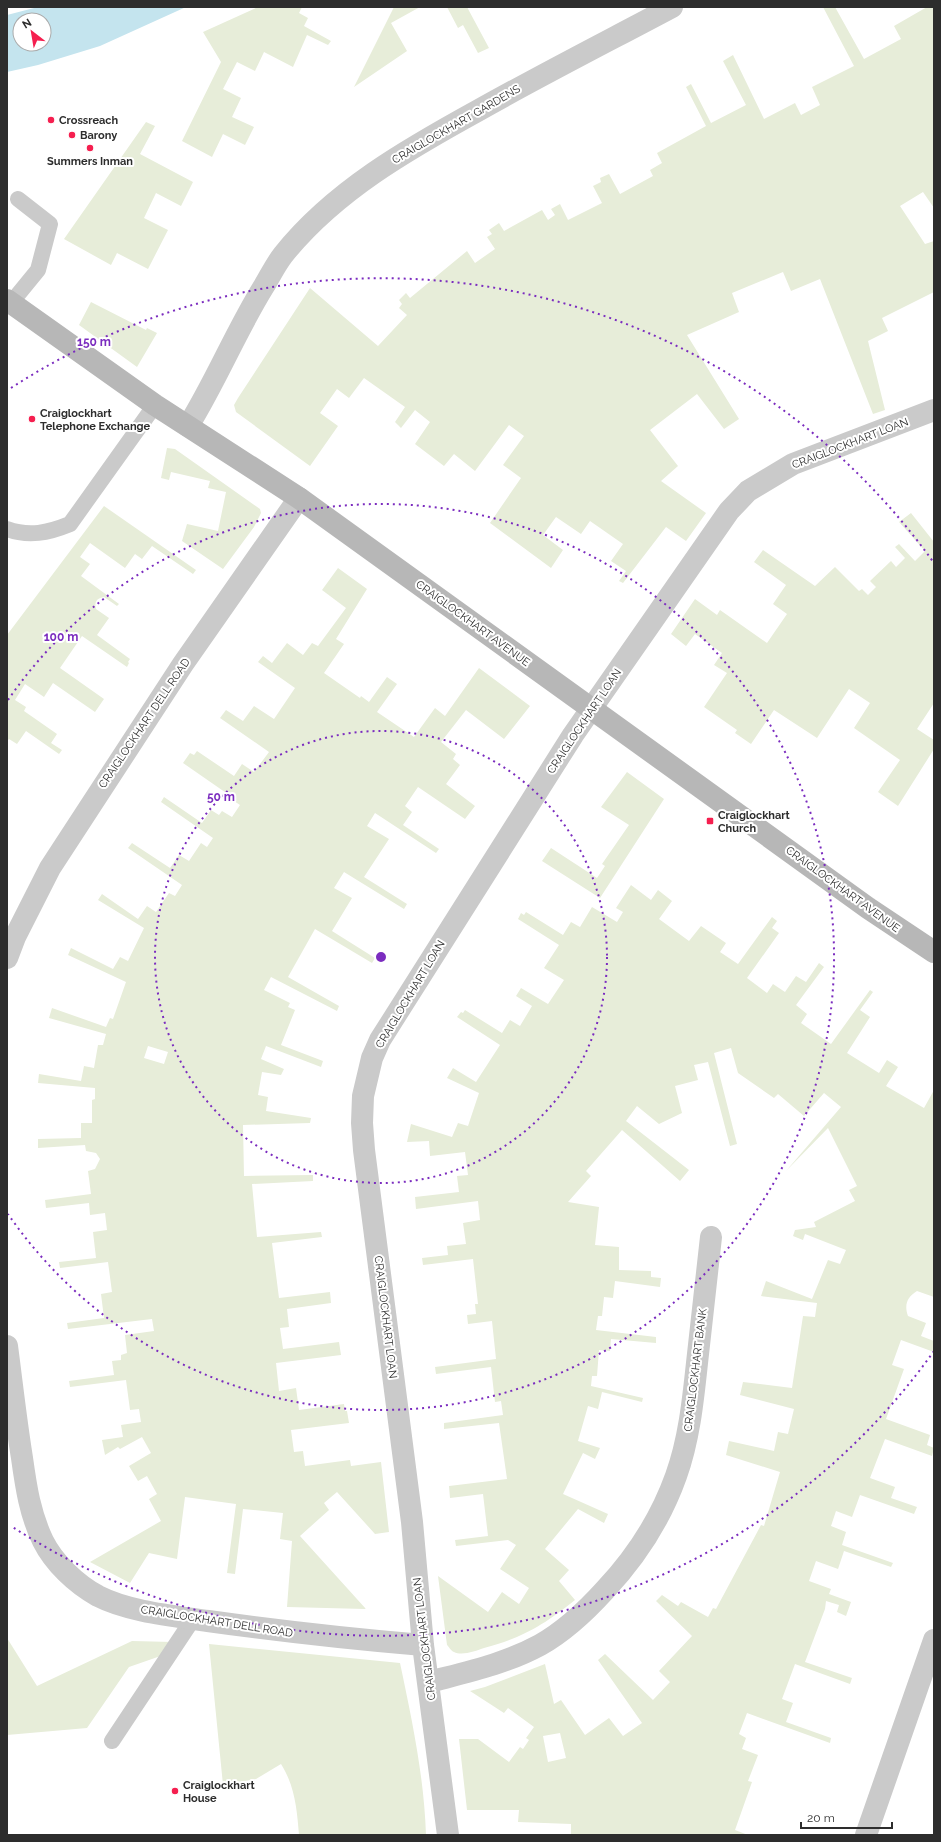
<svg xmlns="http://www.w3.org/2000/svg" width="941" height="1842" viewBox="0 0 941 1842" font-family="Raleway,sans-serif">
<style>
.green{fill:#e7edd9;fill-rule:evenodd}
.water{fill:#c4e4ee;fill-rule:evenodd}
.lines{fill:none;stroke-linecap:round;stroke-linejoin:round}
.lane{stroke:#cacaca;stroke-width:16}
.street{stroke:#cacaca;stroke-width:22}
.secondary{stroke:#b7b7b7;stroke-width:22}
.ring{fill:none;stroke:#7b2cbf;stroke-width:2;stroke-dasharray:2 4}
.poi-dot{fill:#f51f4f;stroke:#fff;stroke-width:1.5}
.labels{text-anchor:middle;stroke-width:4;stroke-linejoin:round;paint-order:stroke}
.poi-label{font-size:11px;font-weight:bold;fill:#2d2d2d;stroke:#fff;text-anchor:start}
.street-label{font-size:11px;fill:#2d2d2d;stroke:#fff}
.centre{fill:#7b2cbf;stroke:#fff;stroke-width:2}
.ring-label{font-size:12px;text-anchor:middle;font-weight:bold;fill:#7b2cbf;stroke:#fff;stroke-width:4;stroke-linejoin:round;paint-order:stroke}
</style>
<rect width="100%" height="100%" fill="#fff"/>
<!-- green -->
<path class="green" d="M 258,7 L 302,7 L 299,13 L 308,18 L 304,26 L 331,41 L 328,45 L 307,35 L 293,67 L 264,52 L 255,71 L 237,62 L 223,89 L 241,98 L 232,117 L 254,127 L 245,145 L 223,134 L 212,157 L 182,141 L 221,62 L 203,32 Z
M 394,7 L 420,7 L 391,23 L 407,51 L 354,87 Z
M 447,7 L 467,7 L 489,48 L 478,53 L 463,25 L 458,28 Z
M 823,7 L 835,7 L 864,59 L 901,39 L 894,26 L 927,7 L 934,7 L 934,208 L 923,192 L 900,206 L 925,244 L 934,241 L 934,292 L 882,318 L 888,331 L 868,341 L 885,410 L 873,414 L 820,279 L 791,291 L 783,272 L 732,293 L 739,312 L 687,335 L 739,419 L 724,429 L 697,394 L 650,430 L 678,466 L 661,481 L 706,513 L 686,541 L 666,527 L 623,583 L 619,581 L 626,571 L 611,561 L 623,544 L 590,521 L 581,534 L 556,517 L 543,535 L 563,550 L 551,568 L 490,523 L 521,478 L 503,465 L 524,436 L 509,425 L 475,471 L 454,454 L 444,466 L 415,444 L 430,422 L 415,410 L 401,428 L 395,422 L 405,407 L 364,378 L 349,398 L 337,389 L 320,413 L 338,426 L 310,466 L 236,412 L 234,405 L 238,398 L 310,288 L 378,346 L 407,315 L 399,308 L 402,304 L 399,300 L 406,293 L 410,298 L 467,251 L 475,263 L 495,249 L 487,237 L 492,234 L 489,230 L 499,223 L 504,231 L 542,210 L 548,220 L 555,215 L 551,209 L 560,204 L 568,220 L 602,203 L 593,186 L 601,182 L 600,178 L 609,174 L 620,194 L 653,176 L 650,170 L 662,163 L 657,153 L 706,126 L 686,87 L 691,84 L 711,123 L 746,105 L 723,61 L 733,55 L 764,119 L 795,103 L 801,115 L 820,105 L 812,87 L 854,66 Z
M 146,122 L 155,126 L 140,154 L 193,182 L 181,206 L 156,193 L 144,218 L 168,230 L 148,269 L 117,253 L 111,265 L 64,239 Z
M 91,302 L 146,330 L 147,328 L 157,333 L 137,367 L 79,325 Z
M 167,448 L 175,449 L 260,509 L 261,513 L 254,527 L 223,569 L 182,541 L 187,524 L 218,531 L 226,492 L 208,488 L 210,481 L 171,472 L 169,480 L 161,478 Z
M 104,506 L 196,570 L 193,574 L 152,546 L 142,559 L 135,554 L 125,568 L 90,543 L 80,557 L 90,564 L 81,576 L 119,604 L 117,606 L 104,597 C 97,598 94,602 96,609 L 109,618 L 97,635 L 130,659 L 128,662 L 129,663 L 127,667 L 82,636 L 60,668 L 104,699 L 95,712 L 53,683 L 44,697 L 25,684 L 15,700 L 26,707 L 24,711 L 57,734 L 51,743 L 62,750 L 59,754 L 26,731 L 17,744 L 9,739 L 7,741 L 7,635 Z
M 911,513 L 934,542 L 934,703 L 917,729 L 934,740 L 934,749 L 898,806 L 878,792 L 900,760 L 854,728 L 870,703 L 849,689 L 817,738 L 774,710 L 751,744 L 735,733 L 737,730 L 704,707 L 727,673 L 714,665 L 722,653 L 695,634 L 686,646 L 671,634 L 695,599 L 717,615 L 720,610 L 767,643 L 787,614 L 773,604 L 786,585 L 754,562 L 763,550 L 815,586 L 835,567 L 859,591 L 862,589 L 868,595 L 876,587 L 870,581 L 891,561 L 896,567 L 905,558 L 895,547 L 899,544 L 915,561 L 925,551 L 899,522 Z
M 338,568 L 367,589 L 336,639 L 344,644 L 324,673 L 360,698 L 361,696 L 369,702 L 387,677 L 397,684 L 377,712 L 414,737 L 435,708 L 445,716 L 479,668 L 530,706 L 504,739 L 466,710 L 441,742 L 456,754 L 453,759 L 460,765 L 446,784 L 475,806 L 465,819 L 418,787 L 405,806 L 412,812 L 403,825 L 439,849 L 436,853 L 375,813 L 367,826 L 389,839 L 364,877 L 407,904 L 404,909 L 344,872 L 334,888 L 352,898 L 332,931 L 375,958 L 372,963 L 315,929 L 288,977 L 339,1006 L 337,1011 L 271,977 L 264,990 L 290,1003 L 288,1007 L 295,1010 L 281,1045 L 323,1061 L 321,1067 L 266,1046 L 261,1059 L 284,1069 L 281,1075 L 262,1072 L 258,1095 L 268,1097 L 266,1111 L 311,1118 L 310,1123 L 243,1125 L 244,1176 L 313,1175 L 313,1181 L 252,1184 L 257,1237 L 321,1232 L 322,1237 L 272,1243 L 279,1298 L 330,1292 L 331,1303 L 287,1309 L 289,1327 L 280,1328 L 283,1349 L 339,1342 L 341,1355 L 276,1363 L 279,1391 L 296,1388 L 299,1410 L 344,1404 L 345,1411 L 347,1411 L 349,1423 L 291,1430 L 294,1452 L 303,1451 L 305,1466 L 350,1460 L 351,1466 L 381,1462 L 389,1532 L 375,1534 L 337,1492 L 324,1503 L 329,1510 L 300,1536 L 366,1609 L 287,1607 L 292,1541 L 280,1539 L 283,1513 L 243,1509 L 235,1574 L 227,1573 L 236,1504 L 185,1497 L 177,1559 L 149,1553 L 130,1583 L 90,1562 L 161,1521 L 149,1499 L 157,1494 L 147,1476 L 138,1481 L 129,1466 L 151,1453 L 142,1437 L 120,1449 L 118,1447 L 105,1455 L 102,1440 L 123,1437 L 121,1425 L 141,1422 L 139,1409 L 130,1410 L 126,1380 L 70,1387 L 69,1381 L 114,1375 L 112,1361 L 121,1360 L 121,1355 L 127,1353 L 125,1335 L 154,1331 L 152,1319 L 68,1329 L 67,1323 L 104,1318 L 101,1294 L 112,1292 L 108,1262 L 60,1268 L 59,1262 L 96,1258 L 93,1232 L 107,1230 L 105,1213 L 90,1215 L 89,1203 L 46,1208 L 45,1200 L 91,1194 L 88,1171 L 95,1169 L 100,1159 L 96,1153 L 86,1151 L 85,1145 L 38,1148 L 38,1139 L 81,1138 L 81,1123 L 92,1123 L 92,1100 L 95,1099 L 95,1088 L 38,1083 L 39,1074 L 81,1081 L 84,1066 L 94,1068 L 98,1045 L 103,1045 L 106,1034 L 49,1018 L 52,1008 L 106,1027 L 110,1018 L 113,1019 L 126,982 L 68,955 L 71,948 L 113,969 L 120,957 L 128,961 L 144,928 L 98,900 L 102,894 L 138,919 L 147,906 L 156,912 L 169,893 L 175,896 L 182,885 L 128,848 L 132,843 L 170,868 L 179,855 L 189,861 L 201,843 L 207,847 L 213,838 L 161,802 L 164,797 L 202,823 L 211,810 L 219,815 L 222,811 L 232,817 L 240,805 L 231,799 L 232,797 L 183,763 L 190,753 L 194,755 L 197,751 L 234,776 L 242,764 L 254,772 L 269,752 L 220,718 L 226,710 L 243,721 L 254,706 L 274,719 L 295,688 L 258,662 L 263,656 L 272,663 L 287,643 L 303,655 L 312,643 L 318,646 L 346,608 L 322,590 ZM 148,1046 L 168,1052 L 164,1064 L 144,1058 Z
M 627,772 L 664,799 L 600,898 L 542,861 L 551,848 L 597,878 L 605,866 L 602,864 L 629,825 L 601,807 Z
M 631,885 L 651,900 L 658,890 L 672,901 L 659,919 L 689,941 L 701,926 L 726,943 L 720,952 L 738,964 L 772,917 L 777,921 L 772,928 L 779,933 L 747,978 L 767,993 L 773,984 L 785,992 L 796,976 L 806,982 L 819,963 L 824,967 L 796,1005 L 807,1014 L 801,1023 L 831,1044 L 870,990 L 873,992 L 860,1010 L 870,1017 L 847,1053 L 879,1073 L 887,1060 L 898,1067 L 886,1086 L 924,1108 L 934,1090 L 934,1297 L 917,1291 C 907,1297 904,1305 908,1316 L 926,1323 L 921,1336 L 934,1341 L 934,1352 L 901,1340 L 892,1365 L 904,1369 L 886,1419 L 930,1435 L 927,1445 L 934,1448 L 932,1456 L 885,1439 L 870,1478 L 895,1487 L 891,1498 L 917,1507 L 914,1514 L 860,1495 L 852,1517 L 836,1511 L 831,1526 L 846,1532 L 842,1545 L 893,1563 L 891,1567 L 844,1551 L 838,1569 L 816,1561 L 809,1581 L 831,1589 L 829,1594 L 851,1602 L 846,1616 L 837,1612 L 839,1605 L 826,1601 L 825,1609 L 805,1662 L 852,1678 L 850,1684 L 795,1664 L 782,1699 L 793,1703 L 786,1722 L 831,1738 L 830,1743 L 747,1713 L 739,1734 L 746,1738 L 742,1749 L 758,1755 L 748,1781 L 752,1782 L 735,1830 L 748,1835 L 571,1835 L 571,1824 L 518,1822 L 519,1810 L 467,1810 L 459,1739 L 478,1739 L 509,1762 L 520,1747 L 523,1749 L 529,1740 L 526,1738 L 534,1727 L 508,1708 L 504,1713 L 470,1691 L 485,1687 L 545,1664 L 554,1704 L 561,1700 L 585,1735 L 609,1718 L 623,1736 L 642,1723 L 598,1660 L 605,1654 L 653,1700 L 670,1682 L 659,1671 L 692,1636 L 656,1601 L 662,1595 L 678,1606 L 681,1602 L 708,1617 L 713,1608 L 716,1609 L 761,1525 L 764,1526 L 780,1472 L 726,1455 L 729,1441 L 774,1451 L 778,1432 L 788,1434 L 794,1409 L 740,1395 L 743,1382 L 792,1388 L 803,1316 L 815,1317 L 817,1303 L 761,1296 L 766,1281 L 812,1299 L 828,1260 L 840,1264 L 846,1250 L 805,1234 L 803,1240 L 793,1236 L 795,1230 L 816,1227 L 814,1222 L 855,1201 L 849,1190 L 857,1186 L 828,1128 L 786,1171 L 841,1107 L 824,1093 L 804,1116 L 778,1094 L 774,1098 L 738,1073 L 731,1048 L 714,1053 L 737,1144 L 730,1146 L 708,1062 L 694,1065 L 698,1080 L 675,1086 L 682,1113 L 659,1124 L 637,1106 L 626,1121 L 689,1170 L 680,1181 L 622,1130 L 586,1171 L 591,1176 L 568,1202 L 599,1207 L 595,1245 L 619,1247 L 619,1270 L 651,1271 L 651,1277 L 661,1278 L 660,1287 L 615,1281 L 613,1298 L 604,1297 L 602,1316 L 598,1316 L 596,1330 L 656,1337 L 656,1343 L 611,1339 L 610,1351 L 599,1350 L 597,1376 L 592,1376 L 591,1386 L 643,1398 L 642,1402 L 602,1392 L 598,1409 L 588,1406 L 578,1441 L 600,1448 L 595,1459 L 583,1453 L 563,1494 L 608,1514 L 604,1523 L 578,1509 L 545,1549 L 569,1570 L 559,1581 L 575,1600 C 542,1626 524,1637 484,1648 C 476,1651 462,1656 454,1652 C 451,1651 449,1647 447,1645 L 438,1576 L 488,1612 L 502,1592 L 519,1604 L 529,1588 L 500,1569 L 516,1545 L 508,1540 L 456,1546 L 455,1540 L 488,1536 L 483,1494 L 450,1498 L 449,1486 L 507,1479 L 499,1423 L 444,1429 L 444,1423 L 503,1415 L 501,1401 L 495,1402 L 491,1367 L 436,1374 L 435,1367 L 496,1359 L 492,1321 L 468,1324 L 467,1315 L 476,1314 L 475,1304 L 478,1304 L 473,1259 L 423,1265 L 422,1258 L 448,1255 L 447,1246 L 466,1244 L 463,1223 L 480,1220 L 478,1201 L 416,1209 L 415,1197 L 459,1192 L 457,1176 L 468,1175 L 465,1152 L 430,1156 L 429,1141 L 407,1142 L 411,1124 L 452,1137 L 458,1123 L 468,1126 L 479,1093 L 447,1078 L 453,1068 L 476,1082 L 500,1045 L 457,1017 L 461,1012 L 463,1013 L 465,1010 L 502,1033 L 510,1020 L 520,1026 L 532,1006 L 516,996 L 521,988 L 548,1004 L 564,980 L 544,968 L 559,945 L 518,919 L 521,913 L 524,915 L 526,912 L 563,935 L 571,922 L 580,927 L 592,907 L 617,922 L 623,912 L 616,908 ZM 560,1733 L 566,1758 L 548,1762 L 543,1736 Z
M 7,1638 L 37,1686 L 132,1641 L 173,1642 L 172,1652 L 129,1667 L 87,1728 L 7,1735 Z
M 209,1644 L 400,1663 C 412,1720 424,1776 426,1835 L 299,1835 C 297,1810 295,1786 281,1764 L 256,1779 L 223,1785 Z"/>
<!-- water -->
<path class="water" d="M 38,7 L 186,7 L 100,46 L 38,65 L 7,72 L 7,15 ZM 20,20 L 44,20 L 44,44 L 20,44 Z"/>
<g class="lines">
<!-- lane -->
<path class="lane" d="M 11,303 L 38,270 L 50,224 L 18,199
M 7,529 C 29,537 48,533 70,524 L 155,405
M 112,1741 L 193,1619"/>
<!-- street -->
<path class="street" d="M 188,426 C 216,381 236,331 264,286 C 270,276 276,264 283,255 C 334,191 408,149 479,110 C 543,74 608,41 672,7
M 7,958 L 15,937 L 50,868 L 183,664 L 299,498
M 7,1346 C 12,1384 16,1421 22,1458 C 26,1487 30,1514 43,1541 C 54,1563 76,1584 98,1596 C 129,1612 175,1616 208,1621 C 280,1631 351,1639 423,1645
M 429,1682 C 467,1672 505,1664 540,1645 C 565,1631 586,1611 605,1590 C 635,1558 661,1518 676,1476 C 689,1440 693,1401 697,1363 C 702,1321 706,1279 711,1237
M 448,1835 L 423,1645 L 412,1522 L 364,1150 L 362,1123 L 363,1096 L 372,1058 L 380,1040 L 573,735 L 729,511 L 748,491 L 793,464 L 934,410
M 866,1835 L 934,1640"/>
<!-- secondary -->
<path class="secondary" d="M 7,300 L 155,405 L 299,498 L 868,908 L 934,952"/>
</g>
<!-- distance rings -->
<g class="ring">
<circle cx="381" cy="957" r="226"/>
<path d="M8 700A453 453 0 1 1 8 1214"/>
<path d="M934 1351A679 679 0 0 1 11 1526M11 388A679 679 0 0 1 934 563"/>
</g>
<!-- markers -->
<g class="poi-dot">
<circle cx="51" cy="120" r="4"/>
<circle cx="72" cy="135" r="4"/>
<circle cx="90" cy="148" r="4"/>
<circle cx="32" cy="419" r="4"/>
<rect x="706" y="817" width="8" height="8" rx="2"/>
<circle cx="175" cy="1791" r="4"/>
</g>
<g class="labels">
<!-- poi labels -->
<g class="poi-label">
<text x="59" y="124">Crossreach</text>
<text x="80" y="139">Barony</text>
<text x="90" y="165" text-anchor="middle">Summers Inman</text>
<text x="40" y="417">Craiglockhart<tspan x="40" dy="13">Telephone Exchange</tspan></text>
<text x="718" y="819">Craiglockhart<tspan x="718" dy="13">Church</tspan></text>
<text x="183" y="1789">Craiglockhart<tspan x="183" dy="13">House</tspan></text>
</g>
<!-- street labels -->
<g class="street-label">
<text transform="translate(456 124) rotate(-30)" y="4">CRAIGLOCKHART GARDENS</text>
<text transform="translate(850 443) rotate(-21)" y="4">CRAIGLOCKHART LOAN</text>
<text transform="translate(473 623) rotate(36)" y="4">CRAIGLOCKHART AVENUE</text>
<text transform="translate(584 721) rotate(-56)" y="4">CRAIGLOCKHART LOAN</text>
<text transform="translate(144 723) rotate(-56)" y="4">CRAIGLOCKHART DELL ROAD</text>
<text transform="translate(843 889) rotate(36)" y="4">CRAIGLOCKHART AVENUE</text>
<text transform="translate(410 994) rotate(-59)" y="4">CRAIGLOCKHART LOAN</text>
<text transform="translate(386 1317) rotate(83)" y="4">CRAIGLOCKHART LOAN</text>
<text transform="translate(695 1370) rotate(-83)" y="4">CRAIGLOCKHART BANK</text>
<text transform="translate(217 1621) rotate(9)" y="4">CRAIGLOCKHART DELL ROAD</text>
<text transform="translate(424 1639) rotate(-97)" y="4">CRAIGLOCKHART LOAN</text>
</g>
</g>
<circle cx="381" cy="957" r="6" class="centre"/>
<g class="ring-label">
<text x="94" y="346">150 m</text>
<text x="61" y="641">100 m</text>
<text x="221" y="801">50 m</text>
</g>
<!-- border -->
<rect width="941" height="1842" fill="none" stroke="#2d2d2d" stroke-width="16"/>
<!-- north arrow -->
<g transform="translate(32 32) rotate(329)"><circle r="19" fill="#ffffff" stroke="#ababab"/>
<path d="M0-3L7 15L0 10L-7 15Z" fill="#f51f4f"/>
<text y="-6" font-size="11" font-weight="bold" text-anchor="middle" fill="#2d2d2d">N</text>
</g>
<!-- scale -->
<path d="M801 1822v6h91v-6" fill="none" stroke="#2d2d2d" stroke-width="2"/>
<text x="807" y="1822" font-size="12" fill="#2d2d2d" stroke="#ffffff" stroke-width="3" paint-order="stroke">20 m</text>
</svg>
